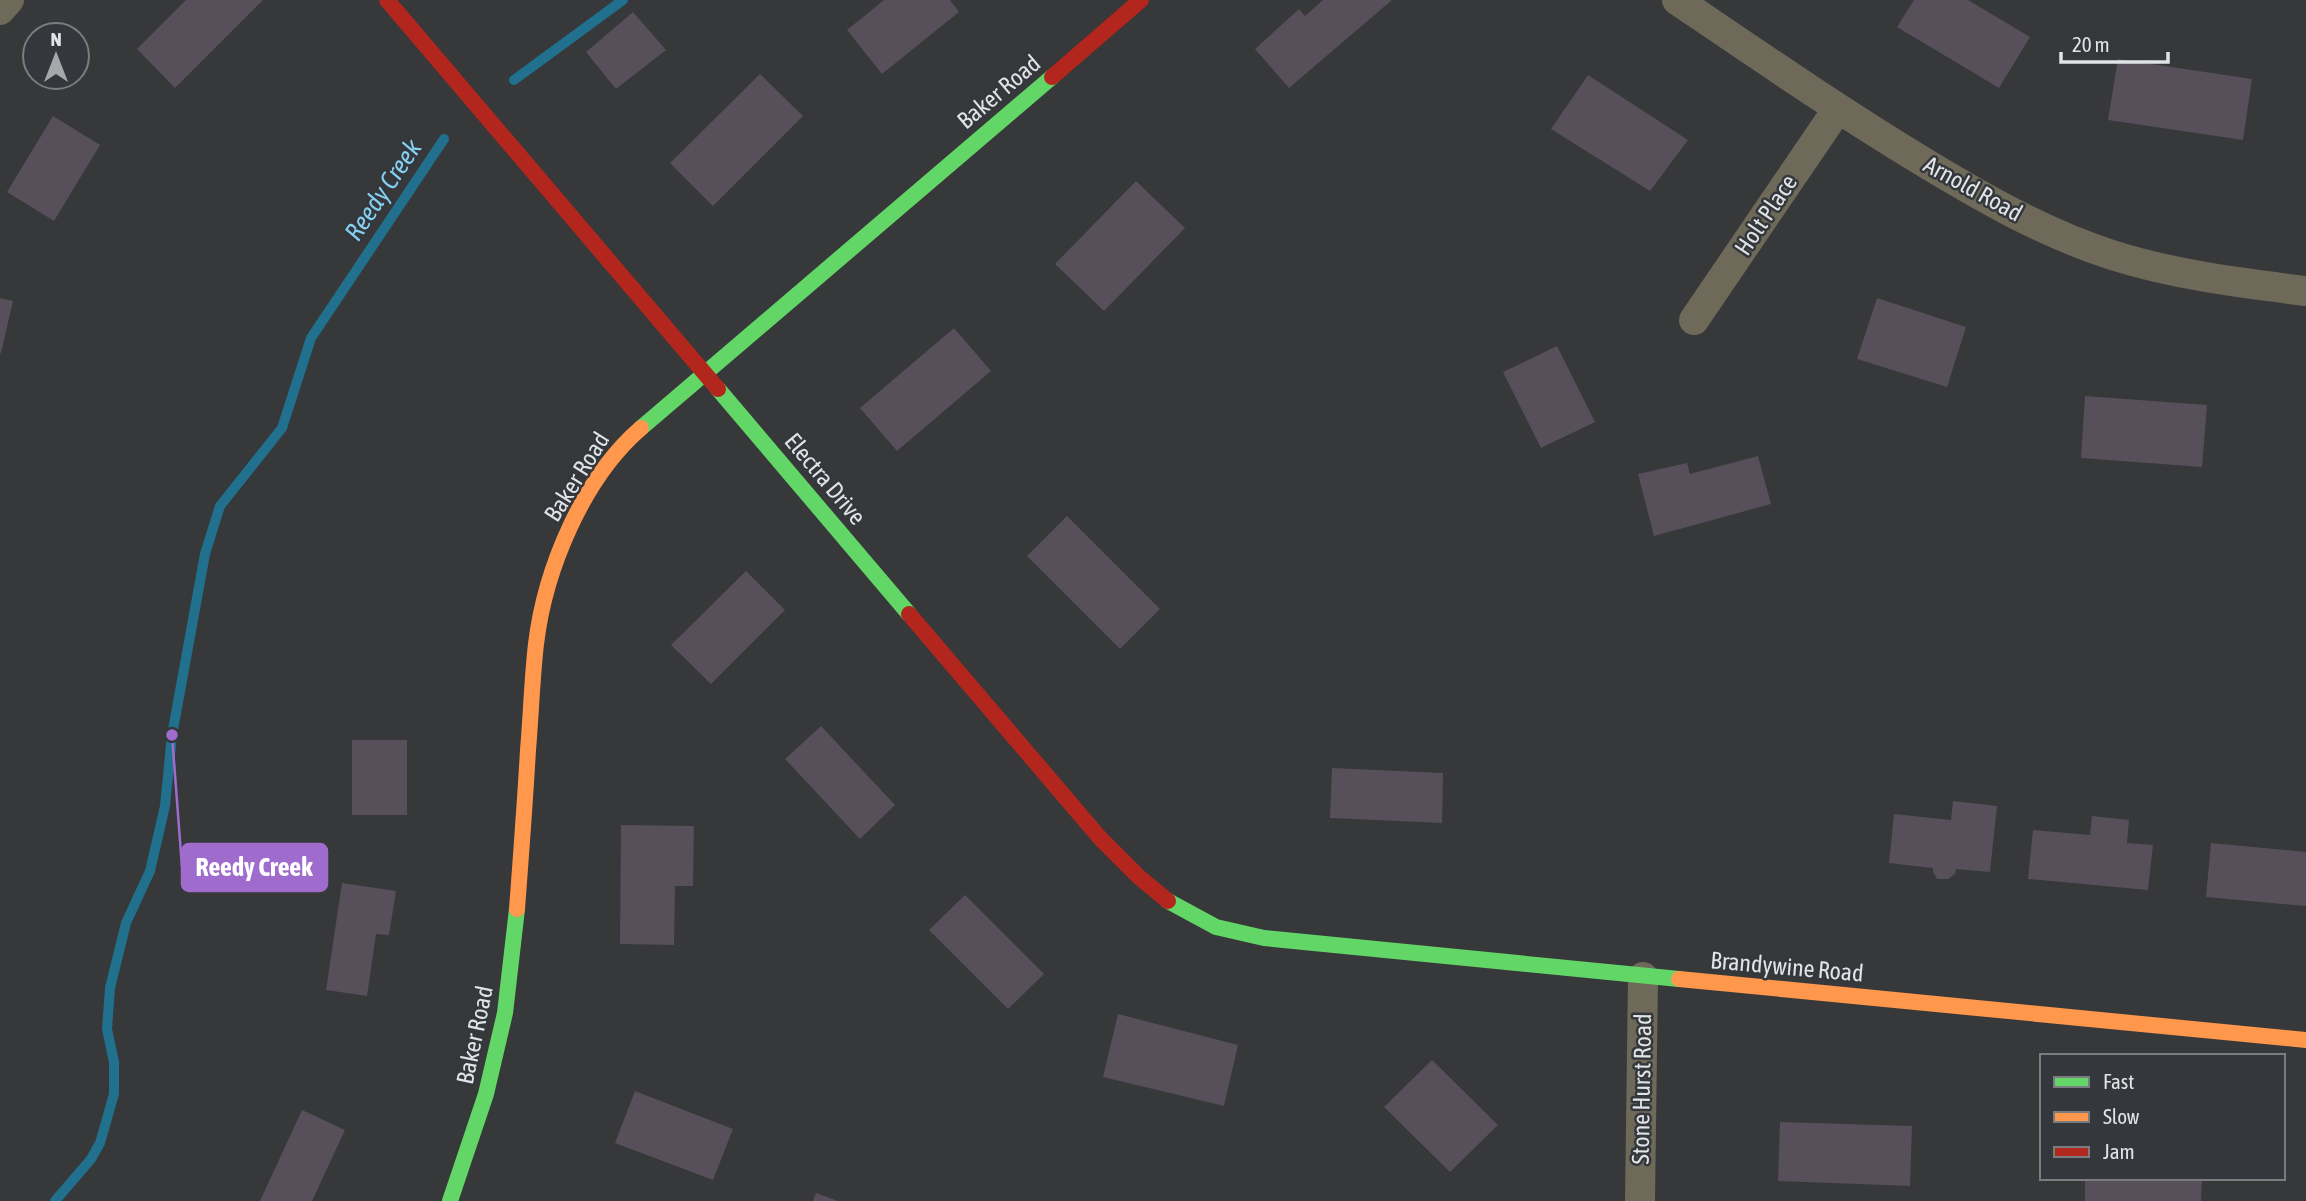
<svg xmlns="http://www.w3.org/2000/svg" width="2306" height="1201" viewBox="0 0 2306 1201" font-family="'Asap Condensed',sans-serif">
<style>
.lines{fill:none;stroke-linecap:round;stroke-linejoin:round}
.stream{stroke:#21708e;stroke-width:10}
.building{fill:#574f59}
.street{stroke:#6f695a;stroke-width:30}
.fast{stroke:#63d668;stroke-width:16}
.slow{stroke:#ff974d;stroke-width:16}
.jam{stroke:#b3261e;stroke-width:16}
.labels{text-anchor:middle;stroke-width:5;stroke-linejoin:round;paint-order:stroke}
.street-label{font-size:24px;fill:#e1e4e6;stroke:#34383c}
.water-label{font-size:26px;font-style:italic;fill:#85cff1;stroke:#34383c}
.leader{fill:none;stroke:#9f6ccd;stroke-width:2.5}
.callout-dot{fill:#9f6ccd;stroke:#34383c;stroke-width:2.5}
.callout{fill:#9f6ccd;stroke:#9f6ccd;stroke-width:2.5}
.callout-label{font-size:26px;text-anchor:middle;font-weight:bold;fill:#fff}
</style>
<rect width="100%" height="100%" fill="#36383a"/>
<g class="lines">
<!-- stream -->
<path class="stream" d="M 514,80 L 623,0
M 55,1201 L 91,1159 L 100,1143 L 114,1094 L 114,1062 L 107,1029 L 110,988 L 126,923 L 150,871 L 165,806 L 172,735 L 205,554 L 220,506 L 282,428 L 311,338 L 444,139"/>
</g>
<!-- building -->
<path class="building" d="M 186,0 L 263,0 L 175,88 L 137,49 Z
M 884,0 L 950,0 L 959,12 L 882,74 L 847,30 Z
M 1323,0 L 1392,0 L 1289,88 L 1255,49 L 1299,9 L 1305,16 Z
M 1914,0 L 1968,0 L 2030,37 L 1999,88 L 1897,27 Z
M 633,12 L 666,50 L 616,89 L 586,52 Z
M 2118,59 L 2252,79 L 2243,140 L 2108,120 Z
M 760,74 L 803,116 L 713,206 L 670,163 Z
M 1588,75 L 1688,140 L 1650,191 L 1551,129 Z
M 53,116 L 100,145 L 54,221 L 7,192 Z
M 1136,181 L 1185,228 L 1104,311 L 1055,264 Z
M 0,298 L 13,301 L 1,353 L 0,353 Z
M 1877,298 L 1966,327 L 1947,387 L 1857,359 Z
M 954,328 L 991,371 L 897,451 L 860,408 Z
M 1557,346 L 1595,422 L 1541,448 L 1503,372 Z
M 2085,396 L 2207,405 L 2202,467 L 2081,458 Z
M 1758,456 L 1771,504 L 1654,536 L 1638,474 L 1687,463 L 1690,474 Z
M 1067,516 L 1160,609 L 1120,649 L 1027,556 Z
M 746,571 L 785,610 L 711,684 L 671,645 Z
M 821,726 L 895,805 L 860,839 L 785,759 Z
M 352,740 L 407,740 L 407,815 L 352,815 Z
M 1332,768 L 1443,773 L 1442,823 L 1330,818 Z
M 1953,801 L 1997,806 L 1990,872 L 1956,869 L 1955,874 L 1948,879 L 1937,879 L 1933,872 L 1933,868 L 1889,863 L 1894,814 L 1951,820 Z
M 2092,816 L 2129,820 L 2127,843 L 2153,845 L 2148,890 L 2028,879 L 2033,830 L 2090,835 Z
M 621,825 L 694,826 L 693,886 L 675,886 L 674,945 L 620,944 Z
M 2211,843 L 2306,852 L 2306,906 L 2206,897 Z
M 342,883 L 396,891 L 389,935 L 376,934 L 367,996 L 326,990 Z
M 965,895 L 1044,974 L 1008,1009 L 929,930 Z
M 1118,1014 L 1238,1045 L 1224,1106 L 1103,1077 Z
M 1432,1060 L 1498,1125 L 1450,1172 L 1384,1107 Z
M 635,1091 L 733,1129 L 713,1180 L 615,1143 Z
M 302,1110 L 345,1130 L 312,1201 L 260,1201 Z
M 1780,1122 L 1912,1126 L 1910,1186 L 1778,1181 Z
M 2085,1178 L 2202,1178 L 2201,1201 L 2085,1201 Z
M 816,1193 L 838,1201 L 813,1201 Z"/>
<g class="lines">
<!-- street -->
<path class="street" d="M 1677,0 C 1758,55 1838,110 1922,161 C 1983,198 2044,233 2112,255 C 2175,275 2241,283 2306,291
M 0,10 L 9,0
M 1694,320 L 1837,110
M 1640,1201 L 1643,977"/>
<!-- fast -->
<path class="fast" d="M 718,389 L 909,614
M 641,428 L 1052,77
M 1168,901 L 1216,927 L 1264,938 L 1679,979
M 450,1201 L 486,1094 L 505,1013 L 517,909"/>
<!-- slow -->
<path class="slow" d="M 517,909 C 521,856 525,803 528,750 C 531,715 532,679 536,644 C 545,569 583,478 641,428
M 1679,979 L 2306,1040"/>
<!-- jam -->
<path class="jam" d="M 387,0 L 718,389
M 1052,77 L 1141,0
M 909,614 L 1100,838 L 1139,877 L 1168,901"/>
</g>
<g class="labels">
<!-- street labels -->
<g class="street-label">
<text transform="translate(999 92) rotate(-40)" y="8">Baker Road</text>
<text transform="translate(1973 189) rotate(29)" y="8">Arnold Road</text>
<text transform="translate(1766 215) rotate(-56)" y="8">Holt Place</text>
<text transform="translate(577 477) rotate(-58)" y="8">Baker Road</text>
<text transform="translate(825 479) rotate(50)" y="8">Electra Drive</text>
<text transform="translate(1787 967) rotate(5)" y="8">Brandywine Road</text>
<text transform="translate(475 1035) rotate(-78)" y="8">Baker Road</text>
<text transform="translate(1642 1089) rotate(-89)" y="8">Stone Hurst Road</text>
</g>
<!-- water labels -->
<g class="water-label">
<text transform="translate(383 190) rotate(-56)" y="9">Reedy Creek</text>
</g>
</g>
<!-- callouts -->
<path class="leader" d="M172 735L182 867"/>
<circle class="callout-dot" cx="172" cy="735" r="7"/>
<rect class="callout" x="182" y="844" width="145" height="47" rx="7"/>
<g class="callout-label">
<text x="254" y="876">Reedy Creek</text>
</g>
<!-- legend -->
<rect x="2040" y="1054" width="245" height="126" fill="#34383c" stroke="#797d80" stroke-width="2"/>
<rect x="2054" y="1077" width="35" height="10" fill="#63d668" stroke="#797d80" stroke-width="2"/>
<text x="2103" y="1089" font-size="21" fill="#e1e4e6">Fast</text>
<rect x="2054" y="1112" width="35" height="10" fill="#ff974d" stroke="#797d80" stroke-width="2"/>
<text x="2103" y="1124" font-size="21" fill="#e1e4e6">Slow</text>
<rect x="2054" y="1147" width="35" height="10" fill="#b3261e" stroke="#797d80" stroke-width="2"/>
<text x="2103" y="1159" font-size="21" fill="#e1e4e6">Jam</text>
<!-- north arrow -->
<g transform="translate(56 56)"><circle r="33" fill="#34383c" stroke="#797d80" stroke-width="2"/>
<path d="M0-5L12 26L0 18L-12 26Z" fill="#a5a8aa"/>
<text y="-10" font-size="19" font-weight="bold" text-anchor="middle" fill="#e1e4e6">N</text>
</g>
<!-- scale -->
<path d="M2061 52v10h107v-10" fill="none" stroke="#e1e4e6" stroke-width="3.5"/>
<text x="2072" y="52" font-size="21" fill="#e1e4e6" stroke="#34383c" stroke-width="5" paint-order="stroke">20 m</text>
</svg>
